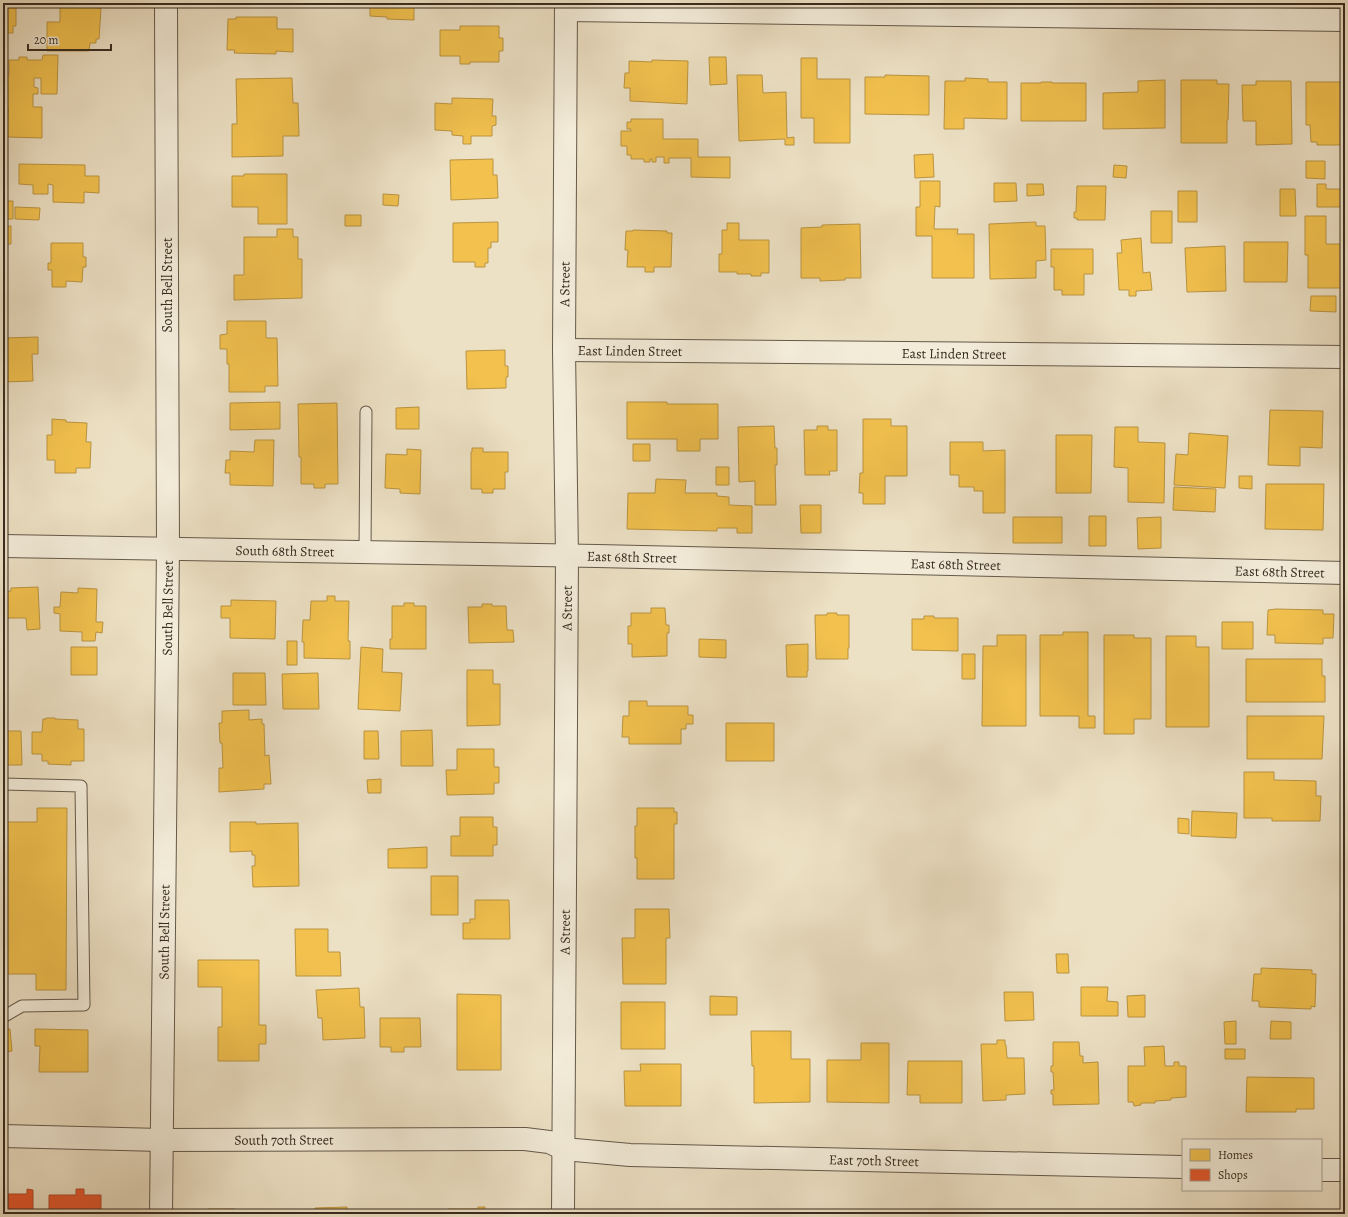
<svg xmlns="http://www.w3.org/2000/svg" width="1348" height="1217" viewBox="0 0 1348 1217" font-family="Alegreya,serif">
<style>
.homes{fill:#f2c14e;stroke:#ba9440}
.shops{fill:#e4572e;stroke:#b04a2a}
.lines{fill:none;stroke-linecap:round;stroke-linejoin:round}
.service-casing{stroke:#65594a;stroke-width:13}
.minor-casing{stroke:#65594a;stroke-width:24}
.service{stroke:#f3ecd9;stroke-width:11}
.minor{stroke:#f3ecd9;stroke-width:22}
.labels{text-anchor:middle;stroke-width:4;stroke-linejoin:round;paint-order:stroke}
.street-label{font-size:14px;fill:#382c21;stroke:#f3ecd9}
</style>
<rect width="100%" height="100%" fill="#ede1c5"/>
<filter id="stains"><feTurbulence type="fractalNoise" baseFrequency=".005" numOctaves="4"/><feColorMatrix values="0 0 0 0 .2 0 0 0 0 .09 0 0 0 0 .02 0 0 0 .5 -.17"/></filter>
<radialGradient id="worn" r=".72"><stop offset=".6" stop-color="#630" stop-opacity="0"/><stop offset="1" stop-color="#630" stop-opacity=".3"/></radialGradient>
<!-- homes -->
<path class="homes" d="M 3,3 L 16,3 L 16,26 L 13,26 L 13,33 L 3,33 Z
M 60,3 L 84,3 L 84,7 L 101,8 L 99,39 L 96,39 L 96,43 L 90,43 L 89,51 L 47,51 L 47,22 L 60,22 Z
M 370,3 L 414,3 L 414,20 L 387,19 L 387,17 L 370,16 Z
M 236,17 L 277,17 L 277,29 L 293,29 L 293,52 L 276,51 L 276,54 L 234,53 L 235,50 L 227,50 L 228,19 L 236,19 Z
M 460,26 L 499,26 L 499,38 L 503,38 L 503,51 L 499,51 L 499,62 L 470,62 L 470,64 L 460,64 L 460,56 L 440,56 L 440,30 L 460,30 Z
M 43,55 L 58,55 L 57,94 L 41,94 L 41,78 L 34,78 L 34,87 L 38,88 L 38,94 L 33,94 L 33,107 L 42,107 L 42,138 L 7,137 L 8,108 L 3,108 L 3,75 L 9,75 L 9,60 L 19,60 L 19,57 L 27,57 L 27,60 L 42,60 Z
M 709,57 L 726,57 L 727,84 L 710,85 Z
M 801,58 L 817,58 L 817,79 L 850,79 L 850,143 L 814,143 L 814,118 L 801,118 Z
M 652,60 L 688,61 L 687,104 L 630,101 L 630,88 L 624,88 L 625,73 L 629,73 L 629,61 L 652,62 Z
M 737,75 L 762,75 L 763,93 L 786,92 L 787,138 L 794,137 L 794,145 L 785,145 L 785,139 L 739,141 Z
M 885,75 L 929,76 L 929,115 L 865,114 L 865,77 L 885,77 Z
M 292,78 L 293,103 L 298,103 L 299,136 L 283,136 L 283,156 L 232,157 L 232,124 L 237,124 L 236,79 Z
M 965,78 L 988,79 L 988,82 L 1007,82 L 1007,119 L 964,118 L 964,129 L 944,129 L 945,81 L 965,81 Z
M 1165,80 L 1165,128 L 1103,129 L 1103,93 L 1138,92 L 1138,81 Z
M 1181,80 L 1217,80 L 1217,84 L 1229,84 L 1228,120 L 1227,120 L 1227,143 L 1181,143 Z
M 1256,81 L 1291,81 L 1292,144 L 1256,145 L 1256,121 L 1243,121 L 1242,85 L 1256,85 Z
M 1041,82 L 1052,82 L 1052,83 L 1086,83 L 1086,121 L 1021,121 L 1021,83 L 1041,83 Z
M 1306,82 L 1345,82 L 1345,145 L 1317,145 L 1317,142 L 1311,142 L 1310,125 L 1306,125 Z
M 452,98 L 493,99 L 492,116 L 496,116 L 496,125 L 492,126 L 492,136 L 471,136 L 471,144 L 463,144 L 463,136 L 452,135 L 452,131 L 435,130 L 435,103 L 452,104 Z
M 631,119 L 663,119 L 663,139 L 698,139 L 698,157 L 730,157 L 730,178 L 691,177 L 691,158 L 669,158 L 669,163 L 664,163 L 664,157 L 656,157 L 656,162 L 652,162 L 652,159 L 650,159 L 650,162 L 644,162 L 644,159 L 631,159 L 631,155 L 627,155 L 627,146 L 621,146 L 621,131 L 631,131 L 631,129 L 627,129 L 627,122 L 631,122 Z
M 933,154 L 934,177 L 915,178 L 914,155 Z
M 493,159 L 493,175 L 497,175 L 498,198 L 451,200 L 450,160 Z
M 1306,161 L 1325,161 L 1325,179 L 1306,178 Z
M 19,164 L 85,165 L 85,176 L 99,176 L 99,193 L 84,192 L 84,203 L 53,202 L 53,185 L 48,184 L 48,194 L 33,194 L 33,185 L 19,184 Z
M 1114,165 L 1127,166 L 1126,178 L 1113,177 Z
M 244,174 L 287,174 L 287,224 L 258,224 L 258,207 L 232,207 L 232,176 L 244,176 Z
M 920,181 L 940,181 L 940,207 L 935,206 L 934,229 L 958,229 L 957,234 L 974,234 L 974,278 L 932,278 L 932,236 L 916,236 L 916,207 L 920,207 Z
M 994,183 L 1016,183 L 1017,201 L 994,202 Z
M 1027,184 L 1043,184 L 1044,195 L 1027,196 Z
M 1317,184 L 1326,184 L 1326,189 L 1345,189 L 1345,207 L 1317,207 Z
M 1077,186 L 1106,186 L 1105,220 L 1077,220 L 1077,218 L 1074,218 L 1074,212 L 1076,212 Z
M 1280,189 L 1295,189 L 1296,216 L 1280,216 Z
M 1178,191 L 1197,191 L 1197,222 L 1178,222 Z
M 383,194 L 399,195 L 398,206 L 383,205 Z
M 3,201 L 13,201 L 13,219 L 3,219 Z
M 15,207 L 40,208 L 39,220 L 15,219 Z
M 1151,211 L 1172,211 L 1172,243 L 1151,243 Z
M 345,215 L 361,215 L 361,226 L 345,226 Z
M 1305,216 L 1326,216 L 1326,244 L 1345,244 L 1344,288 L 1308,288 L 1308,255 L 1305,255 Z
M 498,222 L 498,242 L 491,242 L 491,248 L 488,248 L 488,263 L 485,263 L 485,267 L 475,267 L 475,262 L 453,262 L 453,223 Z
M 1036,222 L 1036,226 L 1045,226 L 1046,260 L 1036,261 L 1036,278 L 990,279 L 989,224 Z
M 727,223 L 739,223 L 739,240 L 769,240 L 769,273 L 761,273 L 761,276 L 751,276 L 751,274 L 737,274 L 737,272 L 719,272 L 719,254 L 722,254 L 722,230 L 727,230 Z
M 860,224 L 861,278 L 845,278 L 845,280 L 820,281 L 820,278 L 801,278 L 801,228 L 822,227 L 822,225 Z
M 3,226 L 11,226 L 11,244 L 3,244 Z
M 277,229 L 293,229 L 293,237 L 298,237 L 298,259 L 302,259 L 302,298 L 234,300 L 234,275 L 244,275 L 244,237 L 277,237 Z
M 633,230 L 667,231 L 667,233 L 672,233 L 671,267 L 654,267 L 654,272 L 645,272 L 645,267 L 627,267 L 628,250 L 625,250 L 626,231 L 633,231 Z
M 1141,238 L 1143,273 L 1150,272 L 1152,290 L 1136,291 L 1136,296 L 1129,296 L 1129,290 L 1119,290 L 1117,253 L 1122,253 L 1121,240 Z
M 1244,242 L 1288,242 L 1287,282 L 1244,282 Z
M 51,243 L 83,243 L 83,257 L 86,257 L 86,267 L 83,267 L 82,282 L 66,281 L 66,287 L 52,287 L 52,270 L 48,270 L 48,263 L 51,263 Z
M 1225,246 L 1226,291 L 1187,292 L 1185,248 Z
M 1051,249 L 1093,249 L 1093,274 L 1084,274 L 1084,295 L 1062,295 L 1062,290 L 1054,290 L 1054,267 L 1051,267 Z
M 1311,296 L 1336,296 L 1336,312 L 1310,311 Z
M 227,321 L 266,321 L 266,338 L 277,338 L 278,386 L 265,386 L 265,392 L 229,392 L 229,364 L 227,364 L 227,349 L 220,349 L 220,335 L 227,334 Z
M 38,337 L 38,354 L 32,354 L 33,381 L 3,382 L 3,338 Z
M 505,350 L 505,366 L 508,366 L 508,377 L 506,377 L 506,388 L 467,389 L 466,351 Z
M 280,402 L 280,429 L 230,430 L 230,403 Z
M 627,402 L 667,402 L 667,404 L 718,404 L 718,439 L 700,439 L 700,451 L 677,451 L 677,439 L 627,439 Z
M 337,403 L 338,484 L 325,484 L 325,488 L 314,488 L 314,484 L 301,484 L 301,457 L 299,457 L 298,404 Z
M 419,407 L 419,429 L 396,429 L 396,408 Z
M 1270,410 L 1323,411 L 1322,448 L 1300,447 L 1300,466 L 1268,465 Z
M 52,419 L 66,420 L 66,422 L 87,423 L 86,442 L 91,442 L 90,468 L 76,468 L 76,473 L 55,473 L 55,460 L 47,460 L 47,435 L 52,435 Z
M 863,419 L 891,419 L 891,426 L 907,426 L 907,476 L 885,476 L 885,504 L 863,504 L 863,493 L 859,493 L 860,473 L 863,473 Z
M 774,426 L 775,448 L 777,448 L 777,465 L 775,465 L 776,505 L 755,505 L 755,481 L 739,482 L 738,427 Z
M 817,426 L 828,426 L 828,430 L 837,430 L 837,471 L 829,471 L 830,475 L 805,475 L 804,430 L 817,430 Z
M 1115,427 L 1138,427 L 1138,442 L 1165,443 L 1164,503 L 1128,502 L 1128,468 L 1114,467 Z
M 1189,433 L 1228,436 L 1225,488 L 1174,485 L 1176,454 L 1188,455 Z
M 1056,435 L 1092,435 L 1091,493 L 1056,493 Z
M 255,440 L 274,440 L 273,486 L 230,485 L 230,473 L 225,473 L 226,460 L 230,460 L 230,451 L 254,452 Z
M 950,442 L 983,442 L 983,451 L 1005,450 L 1005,513 L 983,513 L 983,491 L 974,491 L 974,487 L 959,487 L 959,475 L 950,475 Z
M 633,444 L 650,444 L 650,461 L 633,461 Z
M 472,448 L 483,448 L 483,452 L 508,452 L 508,472 L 505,472 L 505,489 L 493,489 L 493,493 L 482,493 L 482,489 L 471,489 L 471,452 L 472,452 Z
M 407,449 L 421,450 L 420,494 L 400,493 L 400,489 L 385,488 L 386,454 L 407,455 Z
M 716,467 L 729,467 L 729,485 L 716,485 Z
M 1239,476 L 1252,476 L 1252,489 L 1239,488 Z
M 656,479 L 686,480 L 685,493 L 717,493 L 717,496 L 729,497 L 729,505 L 752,506 L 752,533 L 737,533 L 737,528 L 717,528 L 717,531 L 627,529 L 628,493 L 655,493 Z
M 1266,484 L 1324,484 L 1323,530 L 1265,529 Z
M 1174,487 L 1216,489 L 1215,512 L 1173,510 Z
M 800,505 L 821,505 L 821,533 L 801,533 Z
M 1089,516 L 1106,516 L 1106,546 L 1089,546 Z
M 1013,517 L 1062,517 L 1062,543 L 1013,543 Z
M 1161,517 L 1161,548 L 1138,549 L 1137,518 Z
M 38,587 L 40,629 L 27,630 L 26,618 L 3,618 L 3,592 L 11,591 L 11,588 Z
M 78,588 L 97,589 L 96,622 L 103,622 L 102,633 L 96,632 L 95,641 L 82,641 L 82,632 L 60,631 L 60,614 L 54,613 L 54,607 L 60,607 L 61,592 L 78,593 Z
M 327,596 L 335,596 L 335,601 L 349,601 L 348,641 L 350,641 L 350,659 L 304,658 L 304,642 L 302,642 L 303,620 L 310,620 L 311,601 L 327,601 Z
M 231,600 L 276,601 L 275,639 L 230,638 L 230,618 L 221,618 L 221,606 L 231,606 Z
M 404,603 L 414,603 L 414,606 L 426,606 L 426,649 L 390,649 L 390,639 L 392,639 L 392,606 L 404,606 Z
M 482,604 L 492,604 L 492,606 L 506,606 L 507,630 L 513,630 L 514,642 L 469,643 L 468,607 L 482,607 Z
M 651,608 L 665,608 L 666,625 L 669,625 L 669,633 L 667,633 L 667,656 L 632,657 L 632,644 L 628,644 L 628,626 L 631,626 L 631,613 L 651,613 Z
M 1276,609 L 1323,610 L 1323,614 L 1334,614 L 1333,638 L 1323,638 L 1323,644 L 1275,643 L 1275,635 L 1267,635 L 1268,610 Z
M 827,613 L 837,613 L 837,615 L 849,615 L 849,648 L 848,648 L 848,659 L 816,659 L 815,615 L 827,615 Z
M 924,616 L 934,616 L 934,618 L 958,618 L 958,651 L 912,650 L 912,619 L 924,619 Z
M 1222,622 L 1253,622 L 1253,649 L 1222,649 Z
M 1063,632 L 1088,632 L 1088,716 L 1095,716 L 1095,728 L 1079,728 L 1079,716 L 1040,716 L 1040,635 L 1063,635 Z
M 997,635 L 1026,635 L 1026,726 L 982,726 L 983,646 L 997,646 Z
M 1104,635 L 1134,635 L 1134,638 L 1151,638 L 1151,719 L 1134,719 L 1134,734 L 1104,734 Z
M 1166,636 L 1196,636 L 1196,647 L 1209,647 L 1209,727 L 1166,727 Z
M 699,639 L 726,640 L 726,658 L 699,657 Z
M 287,641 L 297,641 L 297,665 L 287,665 Z
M 808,644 L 808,671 L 807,671 L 807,677 L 787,677 L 786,645 Z
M 71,647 L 97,647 L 97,675 L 71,675 Z
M 361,647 L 383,649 L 382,672 L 402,673 L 400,711 L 358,709 Z
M 962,654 L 975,654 L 975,679 L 962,679 Z
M 1246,659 L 1322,659 L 1322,676 L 1325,676 L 1325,702 L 1246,702 Z
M 467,670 L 493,670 L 493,684 L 500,684 L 500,725 L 467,726 Z
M 233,673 L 265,673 L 266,705 L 233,705 Z
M 318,673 L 319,709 L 283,709 L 282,674 Z
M 629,701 L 647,701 L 647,706 L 688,706 L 688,715 L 693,715 L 693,724 L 686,724 L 686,729 L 681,729 L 681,744 L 629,744 L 629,737 L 622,737 L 623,716 L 629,716 Z
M 249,710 L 249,720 L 262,719 L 262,724 L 264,724 L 265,756 L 269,755 L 271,784 L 264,784 L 264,789 L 219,792 L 219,768 L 223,768 L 222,743 L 220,743 L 219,723 L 222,723 L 222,711 Z
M 1247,716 L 1324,716 L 1322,759 L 1247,759 Z
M 46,718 L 55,718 L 55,719 L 78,720 L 78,729 L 84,729 L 84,761 L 71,761 L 71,765 L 48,764 L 48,761 L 42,761 L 42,754 L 32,754 L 32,732 L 42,732 L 43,719 L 46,719 Z
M 726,723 L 774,723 L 774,761 L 726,761 Z
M 432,730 L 433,766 L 401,766 L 401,731 Z
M 3,731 L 21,731 L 22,765 L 3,765 Z
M 364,731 L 378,731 L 379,759 L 364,759 Z
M 457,749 L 494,749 L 494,767 L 499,767 L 499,783 L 494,783 L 494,794 L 447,795 L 446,770 L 457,770 Z
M 1244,772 L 1274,772 L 1274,780 L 1316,781 L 1316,796 L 1321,796 L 1320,821 L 1272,821 L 1272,818 L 1244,818 Z
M 381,779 L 381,793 L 368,793 L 367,780 Z
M 37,808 L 67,808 L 66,990 L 36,990 L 36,974 L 3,974 L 3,822 L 37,822 Z
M 637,808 L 674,808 L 674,812 L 677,812 L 677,824 L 674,824 L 674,879 L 637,879 L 637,858 L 635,858 L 635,826 L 637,826 Z
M 1192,811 L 1237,813 L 1236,838 L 1191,836 Z
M 460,817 L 493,817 L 493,827 L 497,827 L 497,845 L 493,845 L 493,856 L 451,856 L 451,836 L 460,836 Z
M 1178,818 L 1189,819 L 1189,834 L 1178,833 Z
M 230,822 L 256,822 L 256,824 L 298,823 L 299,886 L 253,887 L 252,866 L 255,866 L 255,855 L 252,855 L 252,851 L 230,852 Z
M 427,847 L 427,868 L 388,868 L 388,849 Z
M 431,876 L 458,876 L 458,915 L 431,915 Z
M 475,900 L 509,900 L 510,939 L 463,939 L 463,923 L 470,923 L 470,919 L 475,919 Z
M 635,909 L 669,909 L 670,938 L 666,938 L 666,984 L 623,984 L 622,938 L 635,938 Z
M 295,929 L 328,929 L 328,952 L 340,952 L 341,976 L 296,976 Z
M 1056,954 L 1068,954 L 1069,973 L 1057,973 Z
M 198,960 L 259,960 L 259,1025 L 266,1025 L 266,1044 L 259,1044 L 259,1061 L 218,1061 L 218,1027 L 222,1027 L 222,987 L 198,987 Z
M 1261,968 L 1312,970 L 1312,974 L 1316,974 L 1315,1007 L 1311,1006 L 1311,1009 L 1259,1007 L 1259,1001 L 1252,1001 L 1254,974 L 1261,974 Z
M 1081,987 L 1108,987 L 1107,1001 L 1118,1002 L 1118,1016 L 1081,1016 Z
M 359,988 L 360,1007 L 364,1007 L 365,1038 L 323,1040 L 322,1018 L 318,1018 L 316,990 Z
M 1004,992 L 1033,992 L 1034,1020 L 1005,1021 Z
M 457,994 L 501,995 L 501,1070 L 457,1070 Z
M 1145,995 L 1145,1017 L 1128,1017 L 1127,996 Z
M 710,996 L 737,997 L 737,1015 L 710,1015 Z
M 621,1002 L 665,1002 L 665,1049 L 621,1049 Z
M 380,1018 L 420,1018 L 421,1047 L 404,1047 L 404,1052 L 391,1052 L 391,1047 L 380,1047 Z
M 1236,1021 L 1236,1044 L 1225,1044 L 1224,1022 Z
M 1271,1021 L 1291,1022 L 1291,1039 L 1270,1039 Z
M 10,1029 L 12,1051 L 3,1052 L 3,1030 Z
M 35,1029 L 88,1030 L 88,1072 L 39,1072 L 40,1046 L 35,1046 Z
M 751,1031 L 791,1031 L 791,1059 L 810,1059 L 810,1102 L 754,1103 L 754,1066 L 752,1066 Z
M 997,1040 L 1005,1040 L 1005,1045 L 1006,1045 L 1007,1058 L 1024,1058 L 1025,1094 L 1006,1095 L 1006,1100 L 983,1101 L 981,1044 L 997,1044 Z
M 1053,1042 L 1079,1042 L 1080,1056 L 1083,1056 L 1083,1063 L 1098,1062 L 1099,1104 L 1053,1105 L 1053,1094 L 1051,1094 L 1051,1090 L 1054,1090 L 1053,1072 L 1051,1072 L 1051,1066 L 1053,1066 Z
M 861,1043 L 889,1043 L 889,1103 L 827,1102 L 827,1060 L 861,1060 Z
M 1164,1046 L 1165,1066 L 1174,1066 L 1174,1062 L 1179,1062 L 1179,1066 L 1186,1066 L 1186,1097 L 1171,1098 L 1171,1100 L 1155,1101 L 1155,1103 L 1141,1103 L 1141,1105 L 1134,1106 L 1133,1102 L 1128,1102 L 1128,1066 L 1145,1066 L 1144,1047 Z
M 1225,1049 L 1245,1049 L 1245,1059 L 1225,1059 Z
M 908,1061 L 962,1061 L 962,1103 L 920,1103 L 920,1095 L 907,1095 Z
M 640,1064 L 681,1064 L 681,1106 L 625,1106 L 624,1071 L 641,1071 Z
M 1247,1077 L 1314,1078 L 1314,1109 L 1296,1109 L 1296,1112 L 1246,1112 Z
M 347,1207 L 347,1214 L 300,1214 L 315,1213 L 315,1208 Z
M 478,1207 L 485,1207 L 485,1214 L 448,1214 L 448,1209 L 478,1209 Z
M 208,1209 L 235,1209 L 235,1211 L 269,1211 L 269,1214 L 208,1214 Z
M 365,1210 L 427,1212 L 427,1214 L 365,1214 Z
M 1171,1212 L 1171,1214 L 1131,1214 L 1136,1214 L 1136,1213 Z"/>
<!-- shops -->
<path class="shops" d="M 27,1189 L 33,1190 L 33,1214 L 3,1214 L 3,1194 L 27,1194 Z
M 76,1189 L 84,1189 L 84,1195 L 101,1195 L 101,1214 L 49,1214 L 49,1195 L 76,1195 Z"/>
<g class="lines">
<!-- service casing -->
<g class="service-casing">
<path id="service" d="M 365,552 L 366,412
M 3,784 L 81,786 L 84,1005 L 22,1006 L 3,1017"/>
</g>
<!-- minor casing -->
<g class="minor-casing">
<g id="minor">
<path d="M 566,10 L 1345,20"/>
<path id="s1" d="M 564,350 L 1345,357"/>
<path id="s2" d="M 3,546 L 597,556 L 1345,573"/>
<path id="s3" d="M 3,1136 L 161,1140 L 525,1139 L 549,1142 L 564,1149 L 630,1155 L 1183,1167"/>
<path d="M 1321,1170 L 1345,1170"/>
<path id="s4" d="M 161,1214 L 168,548 L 166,3"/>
<path id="s5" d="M 563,1214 L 567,556 L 564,350 L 566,3"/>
</g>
</g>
<!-- service -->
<use href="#service" class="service"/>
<!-- minor -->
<use href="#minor" class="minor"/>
</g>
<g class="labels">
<!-- street labels -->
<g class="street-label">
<text transform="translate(167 285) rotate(-90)" y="5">South Bell Street</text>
<text dy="5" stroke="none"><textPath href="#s5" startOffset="930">A Street</textPath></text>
<text dy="5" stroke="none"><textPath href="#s1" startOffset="66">East Linden Street</textPath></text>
<text dy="5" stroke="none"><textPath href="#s1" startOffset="390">East Linden Street</textPath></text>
<text dy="5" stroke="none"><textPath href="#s2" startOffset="282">South 68th Street</textPath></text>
<text dy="5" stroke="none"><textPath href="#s2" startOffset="629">East 68th Street</textPath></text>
<text dy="5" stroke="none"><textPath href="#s2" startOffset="953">East 68th Street</textPath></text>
<text dy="5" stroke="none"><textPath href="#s2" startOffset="1277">East 68th Street</textPath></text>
<text dy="5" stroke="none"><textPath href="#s5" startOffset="606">A Street</textPath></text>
<text dy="5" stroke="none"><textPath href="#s4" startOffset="606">South Bell Street</textPath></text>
<text dy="5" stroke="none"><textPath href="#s4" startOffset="282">South Bell Street</textPath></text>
<text dy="5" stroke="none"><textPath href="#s5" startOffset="282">A Street</textPath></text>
<text dy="5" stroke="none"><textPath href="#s3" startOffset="281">South 70th Street</textPath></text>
<text dy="5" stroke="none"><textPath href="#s3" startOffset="873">East 70th Street</textPath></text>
</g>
</g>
<!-- margin -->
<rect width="1348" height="1217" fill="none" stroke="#ede1c5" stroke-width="16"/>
<rect x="4" y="4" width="1340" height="1209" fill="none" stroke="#382c21" stroke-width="2"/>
<rect x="8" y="8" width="1332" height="1201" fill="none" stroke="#382c21"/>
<!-- legend -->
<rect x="1182" y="1139" width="140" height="52" fill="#f3ecd9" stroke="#a89f8f"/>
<rect x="1190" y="1149" width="20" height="12" fill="#f2c14e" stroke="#a89f8f"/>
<text x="1218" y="1159" font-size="12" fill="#382c21">Homes</text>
<rect x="1190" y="1169" width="20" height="12" fill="#e4572e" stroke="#a89f8f"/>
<text x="1218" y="1179" font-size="12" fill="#382c21">Shops</text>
<!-- scale -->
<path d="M28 44v6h83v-6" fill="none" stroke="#382c21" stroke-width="2"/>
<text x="34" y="44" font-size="12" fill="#382c21" stroke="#f3ecd9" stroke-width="3" paint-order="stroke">20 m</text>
<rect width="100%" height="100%" filter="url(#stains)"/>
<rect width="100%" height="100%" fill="url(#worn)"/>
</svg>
